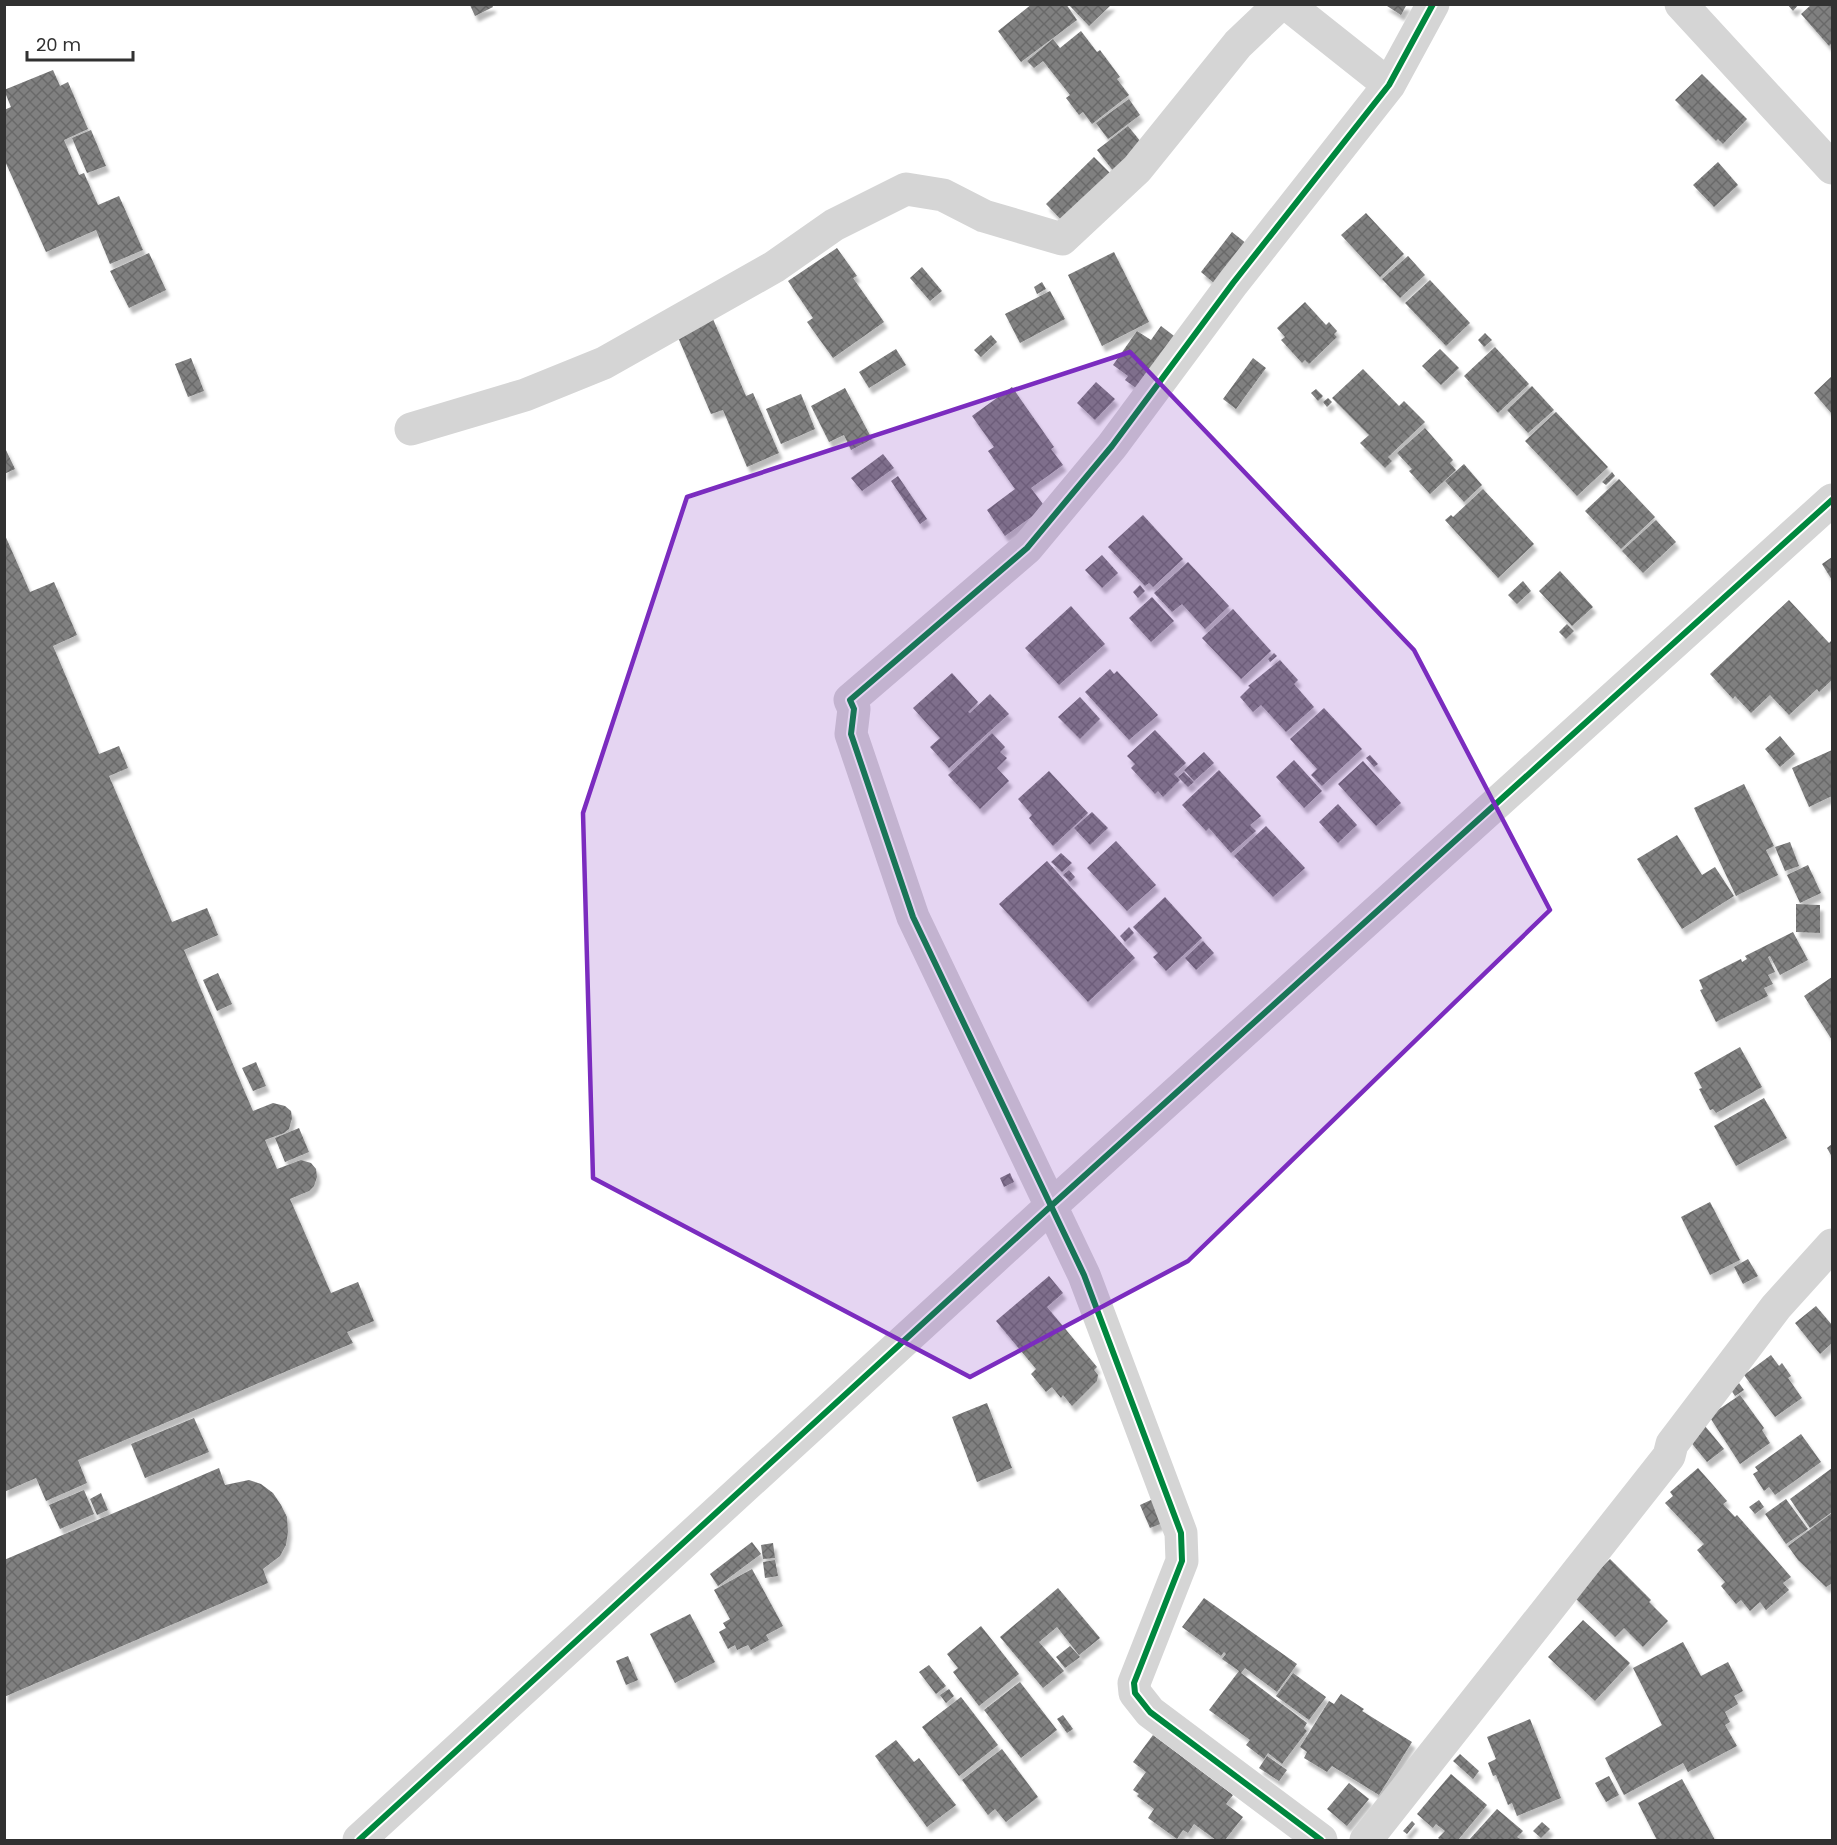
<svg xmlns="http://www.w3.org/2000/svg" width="1837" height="1845" viewBox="0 0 1837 1845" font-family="Poppins,sans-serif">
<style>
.building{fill:url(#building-cross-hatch);filter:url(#shadow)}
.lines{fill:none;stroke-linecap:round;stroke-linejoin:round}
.minor{stroke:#d5d5d5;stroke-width:33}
.cycleway-casing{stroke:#fff;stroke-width:10}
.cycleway{stroke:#00873e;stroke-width:6}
.marked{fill:#7b2cbf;fill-opacity:0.2;stroke:#7b2cbf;stroke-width:4.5;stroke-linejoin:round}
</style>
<defs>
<pattern id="building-cross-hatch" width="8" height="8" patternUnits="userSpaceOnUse" patternTransform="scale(1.5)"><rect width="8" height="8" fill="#808080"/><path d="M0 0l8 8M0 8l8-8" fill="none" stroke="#696969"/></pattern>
<filter id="shadow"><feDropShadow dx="3.5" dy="6" stdDeviation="1.5" flood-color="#0004"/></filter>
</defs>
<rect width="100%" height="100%" fill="#fff"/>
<!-- building -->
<path class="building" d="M 1032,4 L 1066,4 L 1077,20 L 1021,62 L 998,31 Z
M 1068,4 L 1112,4 L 1089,26 Z
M 1384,4 L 1407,4 L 1401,15 Z
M 1787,4 L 1799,4 L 1793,11 Z
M 1812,4 L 1832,4 L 1832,43 L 1829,46 L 1801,14 Z
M 470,5 L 492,5 L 493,7 L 475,16 Z
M 1081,31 L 1097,52 L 1100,50 L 1120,77 L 1117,79 L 1129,95 L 1092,124 L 1083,112 L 1079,115 L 1066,98 L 1070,95 L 1043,61 L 1034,68 L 1027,61 L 1053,39 L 1060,48 Z
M 53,70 L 60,86 L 68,82 L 88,129 L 64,140 L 79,175 L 84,173 L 98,205 L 119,196 L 143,250 L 110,264 L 96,230 L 46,252 L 4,159 L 4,110 L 11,107 L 4,90 Z
M 1702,74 L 1747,119 L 1723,144 L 1718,139 L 1716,141 L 1675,100 Z
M 1129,99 L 1140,115 L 1108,139 L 1096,123 Z
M 1128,126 L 1145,147 L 1114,172 L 1097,150 Z
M 91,130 L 106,166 L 87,173 L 72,138 Z
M 1094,157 L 1118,181 L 1070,229 L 1046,204 Z
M 1718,162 L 1738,185 L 1714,207 L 1693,185 Z
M 1366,213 L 1404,254 L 1380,277 L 1341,235 Z
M 1232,232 L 1247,244 L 1215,284 L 1201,272 Z
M 837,248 L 857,276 L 853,278 L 884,322 L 833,358 L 807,322 L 813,318 L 788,281 Z
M 1114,252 L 1149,322 L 1102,346 L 1068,275 Z
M 149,253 L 166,290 L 129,308 L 110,271 Z
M 1408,256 L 1425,275 L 1400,298 L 1382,279 Z
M 922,267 L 942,291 L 930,301 L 910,278 Z
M 1430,280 L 1470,323 L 1446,346 L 1405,303 Z
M 1042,282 L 1046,289 L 1037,294 L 1034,287 Z
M 1050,291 L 1065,319 L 1020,343 L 1005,314 Z
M 1305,302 L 1326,325 L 1329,322 L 1337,331 L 1334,334 L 1337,337 L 1309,364 L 1305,360 L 1302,363 L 1281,340 L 1285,337 L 1277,328 Z
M 713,319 L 746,396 L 753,393 L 779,453 L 747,467 L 723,410 L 711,414 L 677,335 Z
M 1161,326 L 1182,342 L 1144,394 L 1125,380 L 1128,376 L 1113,365 L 1137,331 L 1151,340 Z
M 1485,333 L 1492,340 L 1484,347 L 1478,340 Z
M 991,335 L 997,342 L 981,357 L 974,350 Z
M 1495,347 L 1529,384 L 1498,413 L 1464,376 Z
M 896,349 L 906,365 L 869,388 L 859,372 Z
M 1440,349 L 1459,368 L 1441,385 L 1422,366 Z
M 191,358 L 204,391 L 188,397 L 175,364 Z
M 1253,358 L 1266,368 L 1236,409 L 1223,399 Z
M 1363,369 L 1399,406 L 1404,401 L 1425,422 L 1388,457 L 1392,461 L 1385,468 L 1360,443 L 1369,435 L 1332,398 Z
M 1832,376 L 1832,414 L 1814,393 Z
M 1096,382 L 1115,399 L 1095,420 L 1077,403 Z
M 1532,386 L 1554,410 L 1528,433 L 1507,410 Z
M 1012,387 L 1054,447 L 1051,449 L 1063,465 L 1031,488 L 1045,507 L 1005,536 L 987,510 L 1015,489 L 988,451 L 994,447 L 972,416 Z
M 845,388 L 872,439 L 851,450 L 844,435 L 829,442 L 811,406 Z
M 1316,389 L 1323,396 L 1318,401 L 1311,393 Z
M 801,394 L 815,429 L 781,444 L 766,409 Z
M 1328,398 L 1332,402 L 1327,407 L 1323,402 Z
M 1556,412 L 1608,467 L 1577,496 L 1525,441 Z
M 1425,428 L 1453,460 L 1450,463 L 1456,470 L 1430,494 L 1409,471 L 1412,469 L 1397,453 Z
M 4,446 L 15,469 L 4,474 Z
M 883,454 L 894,468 L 862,491 L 851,478 Z
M 1464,464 L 1482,485 L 1464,502 L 1445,481 Z
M 1612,472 L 1615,476 L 1606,485 L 1602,482 Z
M 898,476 L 927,519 L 920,524 L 891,481 Z
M 1619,479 L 1655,517 L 1621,549 L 1585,511 Z
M 1483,489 L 1534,544 L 1498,578 L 1445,520 L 1451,515 L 1453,517 Z
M 1143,515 L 1183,559 L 1153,587 L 1149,583 L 1145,586 L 1108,547 Z
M 1656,520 L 1676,542 L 1643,573 L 1622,551 Z
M 4,533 L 30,592 L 54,582 L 77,635 L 53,646 L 99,754 L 119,746 L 128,768 L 109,776 L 172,922 L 207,908 L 218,935 L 184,950 L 253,1111 L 273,1103 L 285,1106 L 291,1111 L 292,1118 L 289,1129 L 284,1133 L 265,1140 L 277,1169 L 301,1160 L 311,1163 L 316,1169 L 317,1177 L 314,1186 L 309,1191 L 290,1199 L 331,1293 L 358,1282 L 374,1321 L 347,1332 L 353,1343 L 78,1460 L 87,1483 L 46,1501 L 36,1478 L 4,1492 Z
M 1102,555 L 1118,573 L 1102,588 L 1085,570 Z
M 1832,557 L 1832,580 L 1822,564 Z
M 1188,562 L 1229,606 L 1205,629 L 1182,604 L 1172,612 L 1154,593 Z
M 1560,571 L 1593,607 L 1572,626 L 1539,591 Z
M 1523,581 L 1531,591 L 1517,604 L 1508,595 Z
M 1140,585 L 1145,591 L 1138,598 L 1133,592 Z
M 1152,597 L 1174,621 L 1151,642 L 1129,618 Z
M 1789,600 L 1829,643 L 1832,640 L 1832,680 L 1819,692 L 1817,689 L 1789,715 L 1770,695 L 1751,713 L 1735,696 L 1733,699 L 1710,674 Z
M 1071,606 L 1105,644 L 1059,685 L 1025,648 Z
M 1233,609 L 1271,651 L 1241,679 L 1202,638 Z
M 1567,624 L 1574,631 L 1566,639 L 1559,632 Z
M 1274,653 L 1277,656 L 1270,662 L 1268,659 Z
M 1280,660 L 1298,680 L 1294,684 L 1314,707 L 1286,732 L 1261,705 L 1253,712 L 1240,697 L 1250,687 L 1248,686 Z
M 1110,669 L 1114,674 L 1117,671 L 1158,715 L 1129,740 L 1085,692 Z
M 952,673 L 978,702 L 968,712 L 970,713 L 990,694 L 1009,714 L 949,768 L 930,747 L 940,738 L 913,708 Z
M 1080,697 L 1100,719 L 1080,739 L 1058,717 Z
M 1324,708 L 1362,749 L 1322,786 L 1311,775 L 1317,769 L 1290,739 Z
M 1155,730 L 1186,763 L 1174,774 L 1180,780 L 1163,797 L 1158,791 L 1155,794 L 1131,768 L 1135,764 L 1127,756 Z
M 992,733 L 1005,747 L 1000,752 L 1007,758 L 997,768 L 1009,781 L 980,809 L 948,775 Z
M 1780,736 L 1795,754 L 1780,767 L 1765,749 Z
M 1832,750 L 1832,796 L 1809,807 L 1792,768 Z
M 1204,752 L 1214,763 L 1194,781 L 1184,770 Z
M 1370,755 L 1378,764 L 1374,767 L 1366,758 Z
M 1294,760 L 1322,791 L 1304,808 L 1276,777 Z
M 1363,761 L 1401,803 L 1376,826 L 1338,784 Z
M 1219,770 L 1261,816 L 1250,825 L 1256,831 L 1231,853 L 1209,828 L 1206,831 L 1182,805 Z
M 1049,771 L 1088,813 L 1053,846 L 1029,818 L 1032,815 L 1018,799 Z
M 1184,772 L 1194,782 L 1188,787 L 1178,777 Z
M 1744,784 L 1774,846 L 1766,850 L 1778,875 L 1736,896 L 1694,808 Z
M 1338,804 L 1357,825 L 1338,843 L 1319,822 Z
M 1092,812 L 1108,828 L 1090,845 L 1074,828 Z
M 1266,826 L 1305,868 L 1273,897 L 1234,856 Z
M 1677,835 L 1702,875 L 1715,867 L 1734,896 L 1682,929 L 1637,859 Z
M 1116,841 L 1156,885 L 1127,911 L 1087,868 Z
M 1790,842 L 1799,866 L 1785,871 L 1775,847 Z
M 1061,853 L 1072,863 L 1062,872 L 1051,862 Z
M 1047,861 L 1135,958 L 1088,1002 L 999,904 Z
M 1808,865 L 1821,893 L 1800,903 L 1787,875 Z
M 1069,870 L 1075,877 L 1070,882 L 1063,875 Z
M 1165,897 L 1202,938 L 1166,971 L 1153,957 L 1158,953 L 1133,927 Z
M 1796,904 L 1820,905 L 1820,933 L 1796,932 Z
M 1129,927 L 1134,933 L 1125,942 L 1120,936 Z
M 1793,932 L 1808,960 L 1780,975 L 1770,956 L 1768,957 L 1775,972 L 1768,975 L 1773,984 L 1764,988 L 1768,996 L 1716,1022 L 1700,990 L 1703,989 L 1699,980 L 1741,959 L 1742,962 L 1747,959 L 1745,956 Z
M 1203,941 L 1214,953 L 1196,970 L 1185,958 Z
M 218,973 L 232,1004 L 217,1011 L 203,980 Z
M 1832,977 L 1832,1040 L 1804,996 Z
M 1740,1047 L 1762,1087 L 1716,1113 L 1713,1109 L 1710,1110 L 1699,1089 L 1702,1088 L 1694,1073 Z
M 256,1062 L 266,1086 L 253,1091 L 242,1068 Z
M 1764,1098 L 1787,1138 L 1736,1166 L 1714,1126 Z
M 299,1128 L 309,1152 L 285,1162 L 275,1138 Z
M 1832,1144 L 1832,1157 L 1827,1148 Z
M 1010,1173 L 1014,1182 L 1004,1187 L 1000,1178 Z
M 1710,1202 L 1740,1260 L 1710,1275 L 1681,1217 Z
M 1748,1259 L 1758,1276 L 1743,1284 L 1734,1267 Z
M 1049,1276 L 1063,1293 L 1047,1307 L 1097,1367 L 1094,1370 L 1098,1375 L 1097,1381 L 1072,1406 L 1063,1395 L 1061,1398 L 1052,1387 L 1046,1392 L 1031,1374 L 1036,1369 L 996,1321 Z
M 1816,1306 L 1832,1325 L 1832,1343 L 1820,1354 L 1795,1323 Z
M 1771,1355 L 1779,1366 L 1782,1363 L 1791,1376 L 1788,1378 L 1802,1398 L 1775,1417 L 1744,1375 Z
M 1739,1383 L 1744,1390 L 1735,1396 L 1731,1390 Z
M 1740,1395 L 1764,1428 L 1762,1430 L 1770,1443 L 1740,1464 L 1709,1416 Z
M 987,1403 L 1012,1468 L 977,1482 L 952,1417 Z
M 194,1418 L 209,1452 L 145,1478 L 131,1444 Z
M 1705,1426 L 1724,1449 L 1707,1462 L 1689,1440 Z
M 1801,1434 L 1821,1462 L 1775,1495 L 1769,1487 L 1764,1491 L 1753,1474 L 1758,1471 L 1755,1467 Z
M 219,1468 L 225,1485 L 249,1480 L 261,1484 L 273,1493 L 281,1505 L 287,1517 L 288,1532 L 286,1545 L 280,1556 L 263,1569 L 268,1583 L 4,1697 L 4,1560 Z
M 1698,1468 L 1727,1501 L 1723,1504 L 1735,1517 L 1737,1515 L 1791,1577 L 1783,1583 L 1789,1590 L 1766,1610 L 1760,1602 L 1750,1611 L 1741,1600 L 1736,1604 L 1721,1586 L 1725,1582 L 1697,1550 L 1704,1544 L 1665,1503 L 1673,1496 L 1670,1492 Z
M 1832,1468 L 1832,1512 L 1810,1528 L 1790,1499 Z
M 84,1490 L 94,1514 L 60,1529 L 49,1505 Z
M 101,1493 L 108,1510 L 97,1515 L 90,1499 Z
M 1153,1499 L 1163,1523 L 1150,1528 L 1140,1505 Z
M 1786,1499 L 1808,1529 L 1786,1544 L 1765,1514 Z
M 1759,1500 L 1764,1507 L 1755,1514 L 1749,1507 Z
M 1832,1513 L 1832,1586 L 1831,1584 L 1826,1587 L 1798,1560 L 1788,1546 Z
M 752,1542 L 761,1554 L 718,1586 L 710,1574 Z
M 773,1543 L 775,1558 L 763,1559 L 761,1545 Z
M 1610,1559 L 1651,1600 L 1649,1602 L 1668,1621 L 1643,1647 L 1624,1628 L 1615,1637 L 1573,1596 Z
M 775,1560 L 778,1576 L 765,1578 L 763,1562 Z
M 752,1569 L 783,1626 L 766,1635 L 769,1640 L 751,1650 L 748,1645 L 737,1650 L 735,1645 L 728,1649 L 719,1632 L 726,1628 L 723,1623 L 730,1619 L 714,1590 Z
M 1058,1588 L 1100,1638 L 1079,1655 L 1057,1627 L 1039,1642 L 1064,1671 L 1043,1688 L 1000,1637 Z
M 1204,1598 L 1297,1664 L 1277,1692 L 1245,1668 L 1241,1673 L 1307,1723 L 1304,1728 L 1307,1731 L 1282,1764 L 1268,1753 L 1264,1759 L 1246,1745 L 1250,1740 L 1209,1710 L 1239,1671 L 1222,1659 L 1226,1654 L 1224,1652 L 1221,1656 L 1182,1627 Z
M 690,1614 L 715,1662 L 675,1683 L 650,1634 Z
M 1583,1620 L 1630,1663 L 1595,1701 L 1548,1657 Z
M 981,1626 L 1019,1674 L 979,1706 L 953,1672 L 958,1668 L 947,1654 Z
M 1683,1642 L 1701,1676 L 1728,1662 L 1743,1691 L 1734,1696 L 1738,1704 L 1725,1712 L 1730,1722 L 1725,1725 L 1737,1746 L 1688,1772 L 1683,1763 L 1624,1795 L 1605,1758 L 1662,1725 L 1633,1668 Z
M 1070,1646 L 1080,1657 L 1065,1668 L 1056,1657 Z
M 628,1656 L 638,1680 L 626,1685 L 616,1661 Z
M 929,1665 L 946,1686 L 936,1694 L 919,1672 Z
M 1293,1673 L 1326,1697 L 1309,1720 L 1276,1696 Z
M 1020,1682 L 1057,1730 L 1021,1758 L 984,1710 Z
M 949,1689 L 954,1696 L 946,1703 L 940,1695 Z
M 1341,1694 L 1364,1709 L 1362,1711 L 1412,1742 L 1379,1795 L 1332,1766 L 1327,1772 L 1304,1758 L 1307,1752 L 1300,1747 L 1329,1701 L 1334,1704 Z
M 961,1697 L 998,1745 L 959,1776 L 922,1727 Z
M 1063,1715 L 1073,1729 L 1067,1733 L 1057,1719 Z
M 1530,1719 L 1561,1798 L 1517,1816 L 1512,1803 L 1508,1805 L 1496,1775 L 1493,1776 L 1488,1763 L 1496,1759 L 1487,1737 Z
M 1153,1735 L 1233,1795 L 1226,1804 L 1243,1817 L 1225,1840 L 1216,1840 L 1194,1824 L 1188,1833 L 1183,1830 L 1177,1839 L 1148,1818 L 1154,1809 L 1137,1796 L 1139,1794 L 1133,1790 L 1146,1772 L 1133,1762 Z
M 896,1740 L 914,1762 L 919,1758 L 956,1805 L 927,1827 L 875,1756 Z
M 1002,1749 L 1038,1797 L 1006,1822 L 995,1809 L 988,1815 L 962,1780 Z
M 1460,1754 L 1479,1771 L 1473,1779 L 1453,1761 Z
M 1267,1756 L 1287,1770 L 1279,1781 L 1259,1768 Z
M 1451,1774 L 1487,1805 L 1458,1840 L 1441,1840 L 1438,1838 L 1445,1831 L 1436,1824 L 1433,1828 L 1417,1814 Z
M 1609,1776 L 1619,1795 L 1606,1802 L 1595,1783 Z
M 1682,1779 L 1715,1840 L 1657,1840 L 1638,1803 Z
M 1349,1783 L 1369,1799 L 1347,1826 L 1327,1809 Z
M 1497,1809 L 1523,1831 L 1517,1837 L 1522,1840 L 1469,1840 Z
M 1412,1821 L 1415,1824 L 1407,1834 L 1403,1831 Z
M 1542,1822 L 1550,1829 L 1541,1838 L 1533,1831 Z"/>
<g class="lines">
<!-- minor -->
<path class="minor" d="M 1287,4 L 1389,85
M 1681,4 L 1832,168
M 411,429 L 525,395 L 604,363 L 774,267 L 834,225 L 906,189 L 943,195 L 984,216 L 1062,239 L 1137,169 L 1238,44 L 1280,4
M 359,1840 L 1051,1206 L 1832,500
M 1321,1840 L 1150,1712 L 1135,1693 L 1134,1683 L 1182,1561 L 1181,1533 L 1084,1275 L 913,917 L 851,734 L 854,709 L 850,700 L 1027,548 L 1112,446 L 1233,283 L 1389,85 L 1433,4
M 1366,1840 L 1669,1456 L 1672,1444 L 1776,1307 L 1832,1245"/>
<!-- cycleway casing -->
<g class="cycleway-casing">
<path id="cycleway" d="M 359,1840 L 1051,1206 L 1832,500
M 1321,1840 L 1150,1712 L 1135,1693 L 1134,1683 L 1182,1561 L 1181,1533 L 1084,1275 L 913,917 L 851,734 L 854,709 L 850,700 L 1027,548 L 1112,446 L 1233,283 L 1389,85 L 1433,4"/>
</g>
<!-- cycleway -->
<use href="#cycleway" class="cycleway"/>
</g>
<!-- marked area -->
<path class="marked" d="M 1130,352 L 1414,650 L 1550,910 L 1188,1261 L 970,1377 L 593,1178 L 583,813 L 687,497 Z"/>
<!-- border -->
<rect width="1837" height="1845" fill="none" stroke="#313131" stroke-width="12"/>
<!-- scale -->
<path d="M27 51v9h106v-9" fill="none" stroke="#313131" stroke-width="3"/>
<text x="36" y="51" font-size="18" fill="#313131" stroke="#ffffff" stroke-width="4.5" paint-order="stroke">20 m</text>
</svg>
